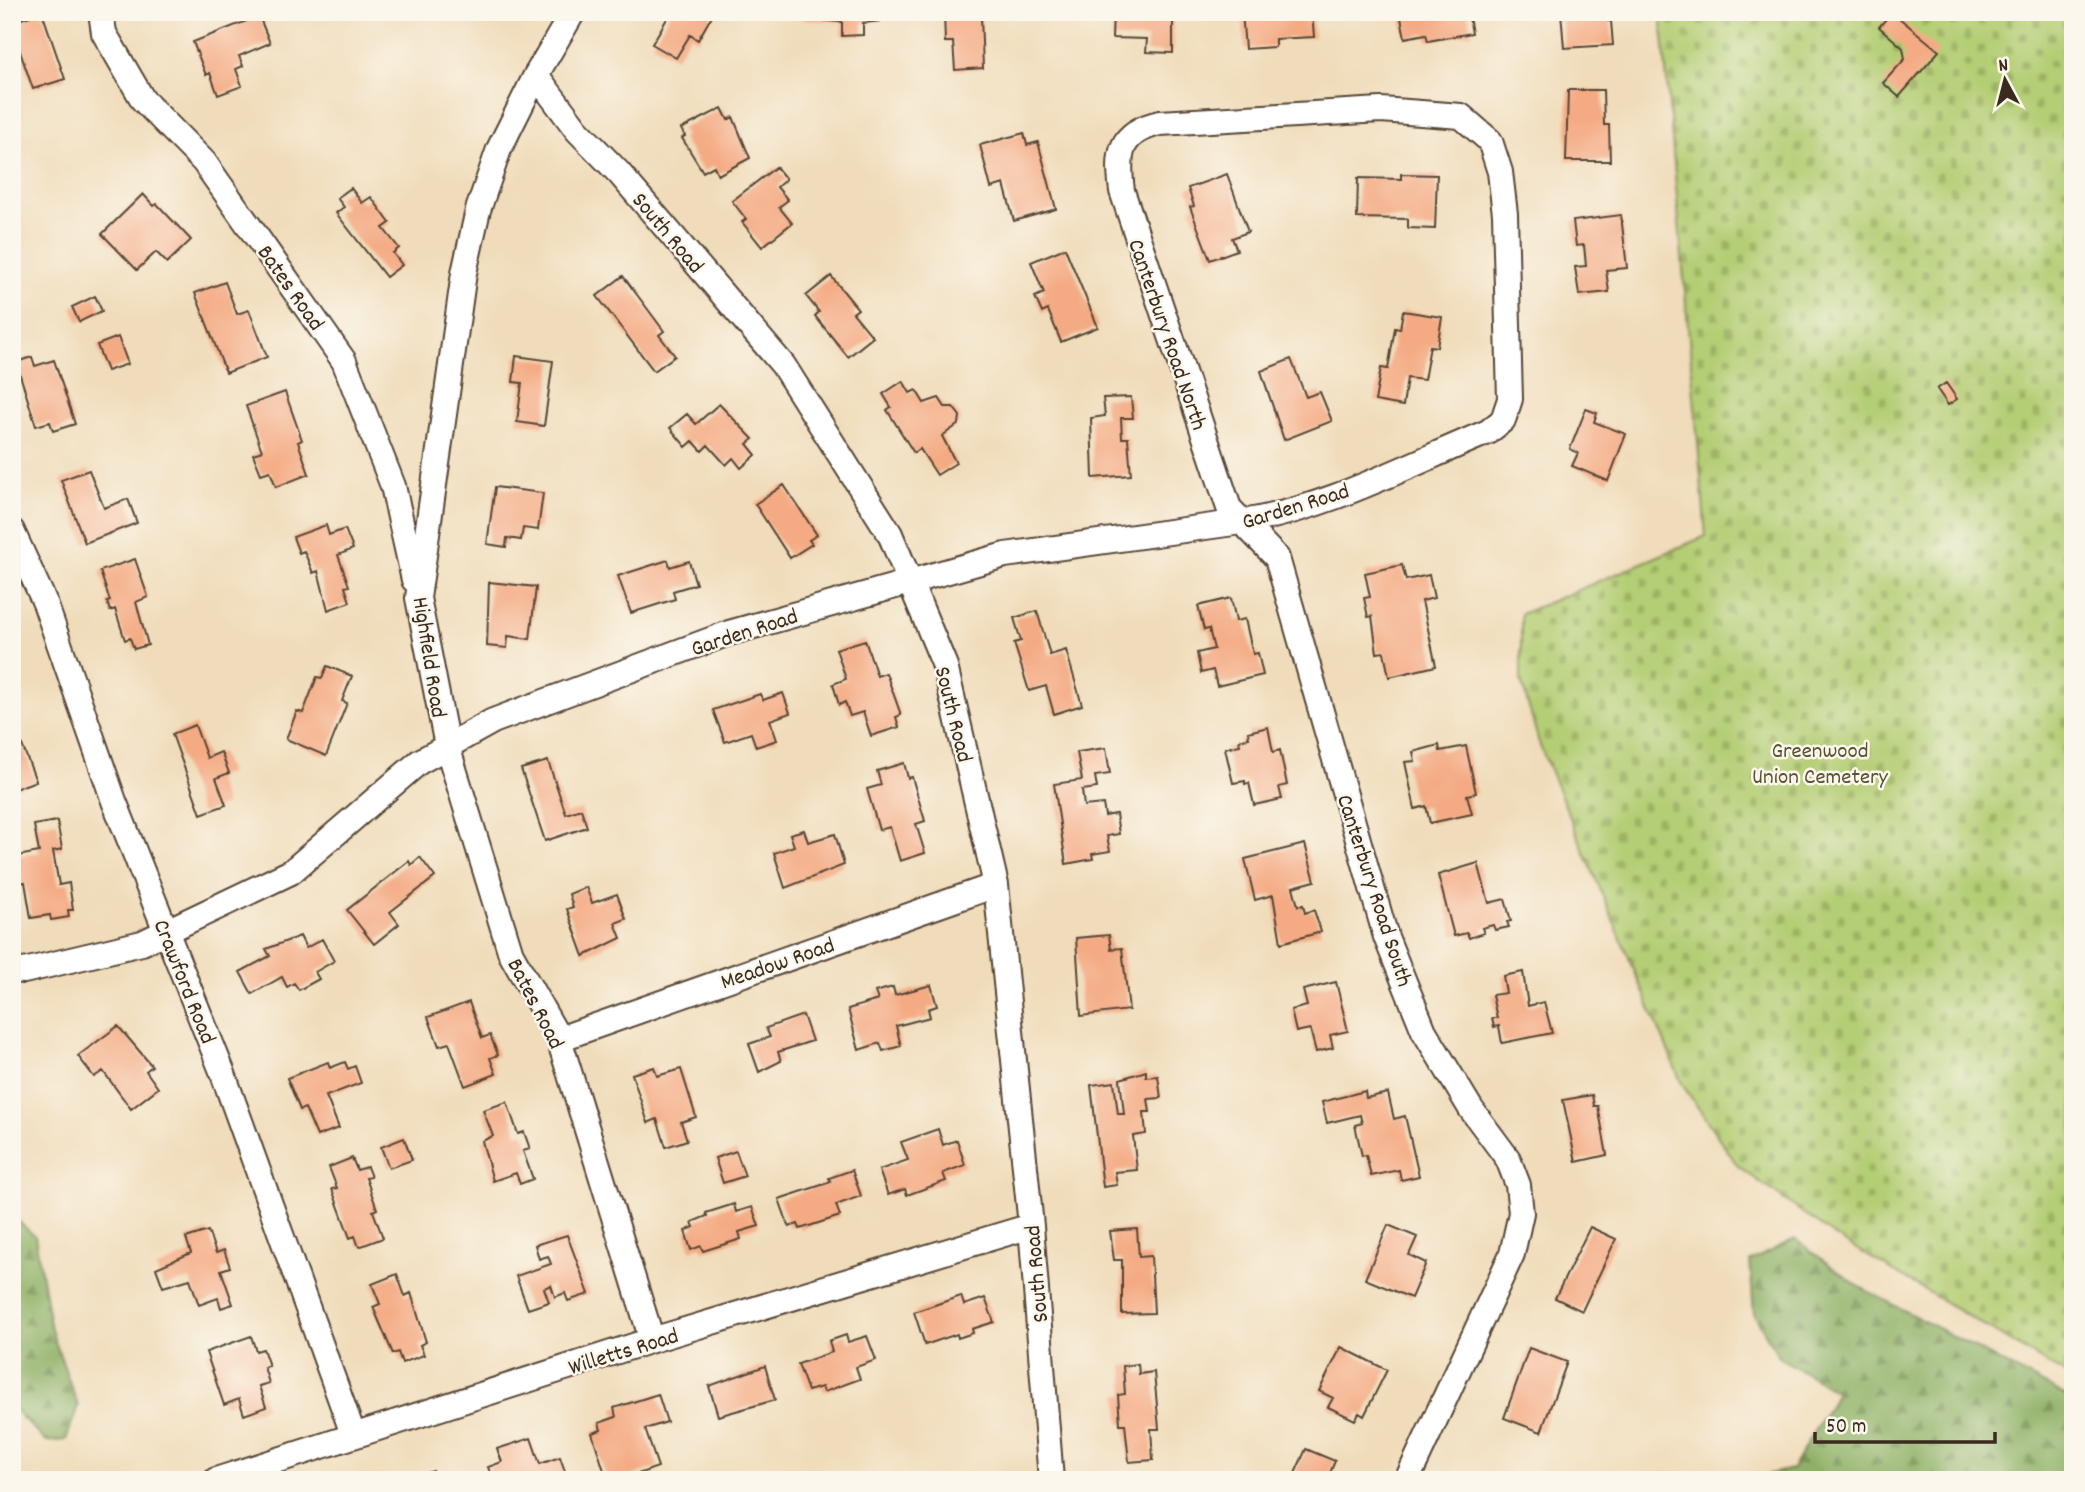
<svg xmlns="http://www.w3.org/2000/svg" width="2085" height="1492" viewBox="0 0 2085 1492" font-family="Dekko,sans-serif">
<style>
.forest{fill:url(#forest-firs);stroke:#656e42;stroke-width:2}
.cemetery{fill:url(#cemetery-stones);stroke:#787c49;stroke-width:2}
.building{fill:#f4ab84}
.lines{fill:none;stroke-linecap:round;stroke-linejoin:round}
.street-casing{stroke:#564535;stroke-width:28}
.street{stroke:#fff;stroke-width:24}
.labels{text-anchor:middle;stroke-width:5;stroke-linejoin:round;paint-order:stroke}
.street-label{font-size:23px;fill:#3b2a1e;stroke:#fbf7ec}
.park-label{font-size:23px;fill:#595334;stroke:#fbf7ec}
</style>
<defs>
<pattern id="forest-firs" width="22" height="20" patternUnits="userSpaceOnUse" patternTransform="scale(1.75)"><rect width="22" height="20" fill="#8fb166"/><path d="M5 1l3.5 6h-7zM16 11l3.5 6h-7z" fill="#769053"/></pattern>
<pattern id="cemetery-stones" width="16" height="16" patternUnits="userSpaceOnUse" patternTransform="scale(1.75)"><rect width="16" height="16" fill="#b4ce74"/><path d="M2 7V4a2 2 0 0 1 4 0v3zM10 15v-3a2 2 0 0 1 4 0v3z" fill="#9cb164"/></pattern>
</defs>
<rect width="100%" height="100%" fill="#fbf7ec"/>
<filter id="ink" filterUnits="userSpaceOnUse"><feTurbulence type="fractalNoise" baseFrequency=".0143" numOctaves="2"/><feDisplacementMap in="SourceGraphic" scale="14" xChannelSelector="R" yChannelSelector="G"/><feConvolveMatrix kernelMatrix="1 2 1 2 8 2 1 2 1" color-interpolation-filters="sRGB"/></filter>
<filter id="wash" filterUnits="userSpaceOnUse"><feTurbulence type="fractalNoise" baseFrequency=".00686" numOctaves="4" result="noise"/><feDisplacementMap in="SourceGraphic" scale="28" xChannelSelector="R" yChannelSelector="G"/><feGaussianBlur stdDeviation="1.57" result="paint"/><feColorMatrix in="noise" values="0 0 0 0 0 0 0 0 0 0 0 0 0 0 0 0 0 1.4 0 .05"/><feComposite in="paint" operator="in"/></filter>
<g filter="url(#wash)">
<rect width="100%" height="100%" fill="#f0dcba"/>
<!-- forest -->
<path class="forest" d="M 12,1216 L 35,1236 L 51,1330 L 78,1406 L 66,1440 L 46,1442 L 12,1407 Z
M 1795,1239 L 1858,1286 L 2073,1400 L 2073,1480 L 1742,1480 L 1792,1469 L 1837,1392 L 1779,1357 L 1754,1314 L 1750,1261 Z"/>
<!-- cemetery -->
<path class="cemetery" d="M 1661,12 L 2073,12 L 2073,1379 L 1833,1235 L 1738,1166 L 1682,1084 L 1540,746 L 1521,680 L 1521,614 L 1706,536 Z"/>
<g id="blocks">
<!-- building -->
<path class="building" d="M 42,12 L 65,79 L 33,89 L 17,43 L 12,45 L 12,22 Z
M 671,12 L 714,12 L 698,40 L 690,35 L 676,58 L 652,44 Z
M 801,12 L 880,12 L 880,21 L 863,23 L 863,35 L 842,36 L 842,22 L 801,19 Z
M 944,12 L 993,12 L 993,15 L 981,16 L 983,68 L 955,70 L 953,42 L 945,42 Z
M 1113,12 L 1173,12 L 1173,53 L 1146,52 L 1147,39 L 1112,38 Z
M 1242,12 L 1312,12 L 1314,37 L 1275,39 L 1275,47 L 1245,49 Z
M 1468,12 L 1472,33 L 1428,41 L 1426,34 L 1405,38 L 1400,13 Z
M 1561,12 L 1606,12 L 1607,21 L 1611,21 L 1613,45 L 1564,48 Z
M 1892,12 L 1939,51 L 1899,97 L 1883,83 L 1905,59 L 1903,48 L 1879,27 Z
M 259,16 L 270,43 L 239,56 L 243,66 L 236,69 L 242,86 L 218,95 L 210,73 L 206,75 L 193,42 Z
M 1568,90 L 1603,90 L 1604,125 L 1609,125 L 1610,161 L 1566,161 Z
M 722,108 L 728,120 L 733,117 L 750,158 L 718,175 L 714,166 L 703,172 L 682,138 L 685,136 L 681,129 Z
M 1024,133 L 1027,145 L 1038,142 L 1056,209 L 1014,221 L 1004,184 L 991,188 L 980,145 Z
M 776,167 L 786,179 L 777,187 L 788,200 L 779,207 L 792,223 L 762,247 L 742,222 L 746,219 L 732,201 Z
M 1227,174 L 1248,232 L 1232,238 L 1237,250 L 1210,260 L 1190,207 L 1194,206 L 1188,188 Z
M 1401,174 L 1437,175 L 1435,229 L 1408,228 L 1408,219 L 1357,218 L 1358,178 L 1401,179 Z
M 351,188 L 362,203 L 371,197 L 390,223 L 383,228 L 399,248 L 393,253 L 402,265 L 386,277 L 336,213 L 344,207 L 337,198 Z
M 143,194 L 154,206 L 157,204 L 191,240 L 167,263 L 156,252 L 137,270 L 102,234 Z
M 1621,215 L 1627,268 L 1606,270 L 1609,292 L 1579,295 L 1575,267 L 1586,266 L 1584,245 L 1576,246 L 1573,221 Z
M 1065,248 L 1098,327 L 1061,342 L 1048,310 L 1042,313 L 1035,297 L 1044,293 L 1031,262 Z
M 623,276 L 664,331 L 659,335 L 675,356 L 654,371 L 597,296 Z
M 831,276 L 858,309 L 853,313 L 873,337 L 848,357 L 815,316 L 819,312 L 806,296 Z
M 225,282 L 237,314 L 249,310 L 267,357 L 226,373 L 195,293 Z
M 95,296 L 102,311 L 79,322 L 72,307 Z
M 1403,311 L 1442,317 L 1437,347 L 1430,346 L 1424,380 L 1407,378 L 1403,406 L 1375,401 L 1381,368 L 1388,369 L 1395,328 L 1400,329 Z
M 118,337 L 128,364 L 107,371 L 97,345 Z
M 516,356 L 553,361 L 544,426 L 517,422 L 522,383 L 513,382 Z
M 32,357 L 35,366 L 54,360 L 75,424 L 53,431 L 50,422 L 36,426 L 16,362 Z
M 1291,359 L 1306,397 L 1320,392 L 1332,421 L 1284,440 L 1261,371 Z
M 903,381 L 910,393 L 916,390 L 924,403 L 939,398 L 945,407 L 953,407 L 960,416 L 959,424 L 942,436 L 956,463 L 937,475 L 920,449 L 914,453 L 887,410 L 891,407 L 883,394 Z
M 1946,383 L 1957,399 L 1948,405 L 1937,389 Z
M 285,392 L 302,440 L 298,442 L 309,474 L 276,487 L 270,471 L 261,474 L 253,454 L 262,451 L 246,406 Z
M 1131,397 L 1133,418 L 1121,418 L 1122,438 L 1128,438 L 1131,475 L 1093,478 L 1091,418 L 1105,416 L 1103,398 Z
M 719,404 L 753,439 L 747,444 L 756,455 L 741,468 L 733,458 L 726,465 L 708,445 L 702,451 L 693,441 L 686,447 L 670,428 L 687,414 L 696,424 Z
M 1586,409 L 1597,413 L 1594,422 L 1626,434 L 1608,481 L 1572,466 L 1578,453 L 1570,449 Z
M 89,470 L 104,508 L 128,499 L 137,523 L 85,543 L 61,480 Z
M 784,485 L 817,535 L 809,540 L 812,544 L 790,558 L 755,504 Z
M 495,487 L 543,493 L 538,530 L 523,528 L 521,540 L 507,538 L 506,547 L 487,544 Z
M 326,525 L 329,535 L 345,529 L 353,549 L 338,555 L 349,586 L 345,587 L 350,602 L 328,610 L 318,571 L 313,573 L 304,551 L 299,553 L 293,537 Z
M 135,559 L 148,597 L 136,602 L 148,645 L 134,649 L 130,638 L 125,640 L 115,609 L 110,611 L 107,602 L 110,601 L 100,571 Z
M 668,560 L 670,567 L 689,561 L 696,584 L 673,591 L 675,599 L 631,613 L 618,576 Z
M 1402,565 L 1406,580 L 1429,575 L 1434,598 L 1422,601 L 1436,666 L 1389,677 L 1384,652 L 1377,653 L 1372,616 L 1368,617 L 1364,598 L 1370,597 L 1365,573 Z
M 489,582 L 536,587 L 530,639 L 508,636 L 507,648 L 487,646 Z
M 1231,598 L 1236,621 L 1245,619 L 1253,654 L 1258,653 L 1263,675 L 1217,686 L 1213,670 L 1201,673 L 1197,653 L 1214,649 L 1209,629 L 1204,630 L 1198,606 Z
M 1037,611 L 1050,655 L 1066,650 L 1082,705 L 1054,714 L 1046,686 L 1029,691 L 1014,643 L 1021,641 L 1014,618 Z
M 865,640 L 877,676 L 886,673 L 901,715 L 896,717 L 899,727 L 871,736 L 863,712 L 850,716 L 845,702 L 839,705 L 833,684 L 846,679 L 836,649 Z
M 327,666 L 352,676 L 342,701 L 347,703 L 326,756 L 286,739 L 297,711 L 303,713 L 317,677 L 322,678 Z
M 783,693 L 790,713 L 770,720 L 777,740 L 756,747 L 751,733 L 725,742 L 713,710 L 760,694 L 763,700 Z
M 195,725 L 207,758 L 221,752 L 229,773 L 216,778 L 226,805 L 201,814 L 172,734 Z
M 1268,727 L 1273,752 L 1280,750 L 1287,785 L 1279,787 L 1282,799 L 1254,805 L 1249,783 L 1245,784 L 1245,781 L 1233,783 L 1225,748 L 1240,745 L 1239,740 L 1249,738 L 1248,732 Z
M 19,737 L 36,781 L 12,790 L 12,740 Z
M 1439,745 L 1440,751 L 1466,746 L 1476,793 L 1467,795 L 1472,814 L 1430,823 L 1426,806 L 1415,809 L 1405,762 L 1415,761 L 1413,752 Z
M 1106,748 L 1110,774 L 1095,776 L 1097,788 L 1082,790 L 1084,806 L 1103,804 L 1105,816 L 1116,814 L 1119,834 L 1107,836 L 1110,851 L 1092,854 L 1093,859 L 1066,864 L 1054,784 L 1082,780 L 1077,752 Z
M 548,761 L 566,814 L 581,809 L 587,827 L 545,841 L 521,769 Z
M 904,763 L 908,778 L 912,777 L 925,821 L 916,824 L 925,853 L 900,861 L 890,827 L 879,830 L 867,789 L 881,785 L 877,771 Z
M 57,821 L 62,849 L 53,851 L 59,885 L 69,883 L 73,910 L 68,910 L 69,917 L 51,920 L 50,915 L 31,918 L 25,882 L 12,884 L 12,857 L 39,852 L 34,825 Z
M 804,830 L 808,842 L 835,834 L 844,865 L 785,888 L 774,853 L 794,846 L 790,834 Z
M 1305,844 L 1315,881 L 1293,887 L 1298,906 L 1303,905 L 1305,913 L 1314,910 L 1321,932 L 1281,943 L 1273,895 L 1255,900 L 1245,859 Z
M 420,857 L 435,877 L 390,912 L 399,924 L 374,944 L 347,910 L 409,861 L 411,865 Z
M 1478,863 L 1489,903 L 1505,899 L 1511,921 L 1507,922 L 1509,927 L 1495,930 L 1493,925 L 1482,928 L 1484,933 L 1469,938 L 1467,933 L 1454,936 L 1438,875 Z
M 586,887 L 592,903 L 617,894 L 626,919 L 615,923 L 621,938 L 584,956 L 567,909 L 573,907 L 569,894 Z
M 1109,935 L 1111,949 L 1122,948 L 1129,1010 L 1081,1016 L 1076,938 Z
M 300,936 L 306,948 L 322,939 L 334,961 L 315,972 L 319,979 L 299,990 L 294,983 L 287,987 L 282,977 L 252,994 L 240,972 L 270,956 L 266,949 Z
M 1523,972 L 1528,1006 L 1544,1002 L 1552,1033 L 1502,1043 L 1499,1026 L 1494,1027 L 1492,1018 L 1497,1018 L 1492,995 L 1506,993 L 1503,976 Z
M 1336,982 L 1348,1031 L 1330,1035 L 1333,1048 L 1316,1052 L 1310,1029 L 1296,1032 L 1291,1010 L 1307,1006 L 1303,990 Z
M 931,985 L 937,1006 L 928,1009 L 930,1017 L 896,1026 L 901,1046 L 883,1051 L 880,1043 L 859,1050 L 848,1009 L 878,1000 L 875,992 L 893,987 L 895,995 Z
M 469,1002 L 482,1038 L 490,1035 L 498,1055 L 490,1058 L 496,1074 L 465,1086 L 449,1043 L 439,1046 L 428,1017 Z
M 803,1015 L 812,1041 L 778,1052 L 781,1061 L 759,1072 L 749,1044 L 770,1037 L 766,1028 Z
M 118,1026 L 152,1066 L 146,1071 L 158,1088 L 131,1109 L 103,1071 L 94,1077 L 78,1056 Z
M 328,1062 L 330,1068 L 345,1062 L 348,1069 L 355,1066 L 361,1083 L 326,1096 L 339,1128 L 317,1136 L 305,1108 L 300,1110 L 287,1078 Z
M 654,1067 L 657,1076 L 681,1069 L 696,1117 L 681,1122 L 687,1140 L 666,1147 L 657,1119 L 648,1123 L 632,1074 Z
M 1146,1071 L 1146,1077 L 1158,1076 L 1161,1098 L 1148,1099 L 1150,1112 L 1144,1112 L 1146,1134 L 1133,1136 L 1137,1170 L 1115,1172 L 1117,1185 L 1103,1187 L 1091,1085 L 1114,1082 L 1118,1114 L 1124,1114 L 1120,1079 Z
M 1365,1091 L 1366,1098 L 1388,1093 L 1394,1119 L 1405,1116 L 1419,1176 L 1401,1180 L 1399,1170 L 1371,1176 L 1366,1155 L 1362,1156 L 1355,1125 L 1362,1123 L 1360,1115 L 1327,1123 L 1322,1102 Z
M 1592,1095 L 1594,1106 L 1598,1106 L 1607,1155 L 1576,1162 L 1563,1100 Z
M 507,1102 L 518,1134 L 524,1132 L 530,1149 L 523,1151 L 533,1179 L 520,1184 L 516,1173 L 493,1181 L 482,1141 L 493,1136 L 483,1110 Z
M 938,1129 L 943,1145 L 957,1140 L 965,1165 L 943,1173 L 946,1181 L 907,1195 L 905,1189 L 888,1195 L 879,1170 L 908,1160 L 901,1142 Z
M 404,1138 L 412,1160 L 389,1168 L 381,1147 Z
M 736,1151 L 745,1176 L 723,1183 L 715,1158 Z
M 352,1158 L 357,1170 L 367,1167 L 371,1177 L 366,1178 L 377,1209 L 373,1211 L 383,1238 L 359,1247 L 355,1236 L 350,1238 L 332,1189 L 337,1188 L 329,1167 Z
M 852,1170 L 861,1196 L 836,1205 L 840,1216 L 800,1229 L 798,1224 L 789,1227 L 779,1199 L 831,1182 L 829,1178 Z
M 734,1204 L 736,1212 L 752,1207 L 759,1226 L 739,1232 L 741,1239 L 703,1251 L 701,1246 L 691,1250 L 685,1231 L 694,1227 L 692,1222 L 707,1216 L 706,1213 Z
M 1388,1225 L 1417,1237 L 1409,1255 L 1426,1263 L 1411,1298 L 1365,1279 Z
M 1590,1227 L 1616,1239 L 1582,1311 L 1555,1298 Z
M 1137,1229 L 1139,1257 L 1151,1256 L 1154,1313 L 1122,1314 L 1122,1260 L 1114,1260 L 1110,1231 Z
M 208,1231 L 216,1253 L 224,1250 L 230,1267 L 221,1270 L 233,1304 L 221,1308 L 218,1298 L 199,1305 L 190,1279 L 163,1287 L 156,1268 L 191,1253 L 186,1238 Z
M 567,1235 L 589,1294 L 568,1301 L 565,1293 L 555,1297 L 551,1285 L 544,1288 L 549,1302 L 528,1309 L 516,1276 L 551,1264 L 548,1256 L 539,1259 L 535,1245 Z
M 397,1274 L 405,1296 L 411,1293 L 426,1342 L 420,1345 L 424,1355 L 402,1363 L 398,1352 L 393,1354 L 373,1307 L 380,1304 L 372,1284 Z
M 961,1296 L 964,1305 L 985,1298 L 994,1322 L 972,1329 L 973,1333 L 958,1338 L 957,1334 L 925,1345 L 914,1312 Z
M 846,1335 L 848,1342 L 867,1336 L 876,1360 L 856,1367 L 860,1379 L 824,1392 L 822,1387 L 808,1391 L 798,1364 L 832,1352 L 829,1341 Z
M 251,1336 L 256,1351 L 263,1349 L 269,1366 L 264,1367 L 269,1383 L 259,1386 L 266,1407 L 244,1415 L 239,1399 L 224,1405 L 206,1352 Z
M 1341,1347 L 1387,1370 L 1364,1416 L 1359,1413 L 1355,1420 L 1328,1407 L 1333,1398 L 1319,1391 Z
M 1529,1348 L 1567,1362 L 1541,1432 L 1504,1418 Z
M 1138,1364 L 1139,1374 L 1154,1372 L 1159,1429 L 1151,1429 L 1153,1460 L 1129,1462 L 1125,1424 L 1120,1424 L 1118,1395 L 1125,1394 L 1123,1366 Z
M 765,1366 L 775,1400 L 718,1416 L 709,1386 Z
M 658,1394 L 667,1422 L 645,1429 L 658,1467 L 621,1480 L 607,1480 L 592,1433 L 601,1430 L 599,1423 L 616,1417 L 614,1408 Z
M 531,1438 L 540,1464 L 560,1457 L 568,1480 L 493,1480 L 488,1467 L 502,1462 L 497,1449 Z
M 1306,1449 L 1335,1461 L 1327,1480 L 1292,1480 Z
M 12,1450 L 21,1477 L 13,1480 L 12,1480 Z
M 433,1471 L 436,1480 L 408,1480 L 408,1479 Z
M 986,1473 L 986,1480 L 957,1480 L 957,1474 Z"/>
</g>
</g>
<g filter="url(#ink)">
<use href="#blocks" fill-opacity="0" stroke="#564535" stroke-width="2"/>
<g class="lines">
<!-- street casing -->
<g class="street-casing">
<path id="street" d="M 101,12 L 104,33 L 143,100 L 204,162 L 344,361 L 393,486 L 414,580
M 573,12 L 536,75 L 499,149 L 478,210 L 464,273 L 418,598 L 447,746 L 511,954 L 559,1039 L 652,1340
M 536,75 L 577,130 L 619,173 L 783,365 L 890,534 L 945,666 L 996,885 L 1031,1226 L 1051,1480
M 12,531 L 45,603 L 114,801 L 222,1071 L 353,1434
M 12,970 L 24,971 L 142,943 L 291,872 L 419,762 L 493,721 L 729,633 L 1005,555 L 1241,522 C 1322,511 1412,463 1488,432 L 1503,420 L 1510,399 L 1505,214 L 1500,172 L 1490,141 L 1461,116 L 1381,110 L 1160,123 C 1119,132 1117,153 1122,191 L 1229,508 L 1277,558 L 1386,937 L 1424,1031 L 1471,1109 L 1508,1159 L 1518,1185 L 1521,1213 L 1512,1254 L 1407,1480
M 559,1039 L 996,885
M 216,1480 L 652,1340 L 1031,1226"/>
</g>
<!-- street -->
<use href="#street" class="street"/>
</g>
</g>
<g class="labels">
<!-- street labels -->
<g class="street-label">
<text transform="translate(669 232) rotate(50)" y="8">South Road</text>
<text transform="translate(292 287) rotate(55)" y="8">Bates Road</text>
<text transform="translate(1169 334) rotate(71)" y="8">Canterbury Road North</text>
<text transform="translate(1295 505) rotate(-17)" y="8">Garden Road</text>
<text transform="translate(744 631) rotate(-18)" y="8">Garden Road</text>
<text transform="translate(431 657) rotate(81)" y="8">Highfield Road</text>
<text transform="translate(955 714) rotate(76)" y="8">South Road</text>
<text transform="translate(1376 890) rotate(72)" y="8">Canterbury Road South</text>
<text transform="translate(777 962) rotate(-19)" y="8">Meadow Road</text>
<text transform="translate(186 981) rotate(68)" y="8">Crawford Road</text>
<text transform="translate(537 1003) rotate(63)" y="8">Bates Road</text>
<text transform="translate(1035 1274) rotate(-95)" y="8">South Road</text>
<text transform="translate(623 1350) rotate(-17)" y="8">Willetts Road</text>
</g>
<!-- park labels -->
<g class="park-label">
<text x="1820" y="757">Greenwood<tspan x="1820" dy="26">Union Cemetery</tspan></text>
</g>
</g>
<!-- margin -->
<rect width="2085" height="1492" fill="none" stroke="#fbf7ec" stroke-width="42"/>
<!-- north arrow -->
<g transform="translate(2005 80) rotate(353)" stroke="#fbf7ec" stroke-width="5" paint-order="stroke">
<path d="M0-5L12 26L0 18L-12 26Z" fill="#3b2a1e"/>
<text y="-10" font-size="19" font-weight="bold" text-anchor="middle" fill="#3b2a1e">N</text>
</g>
<!-- scale -->
<path d="M1815 1432v10h180v-10" fill="none" stroke="#3b2a1e" stroke-width="3.5"/>
<text x="1826" y="1432" font-size="21" fill="#3b2a1e" stroke="#fbf7ec" stroke-width="5" paint-order="stroke">50 m</text>
</svg>
